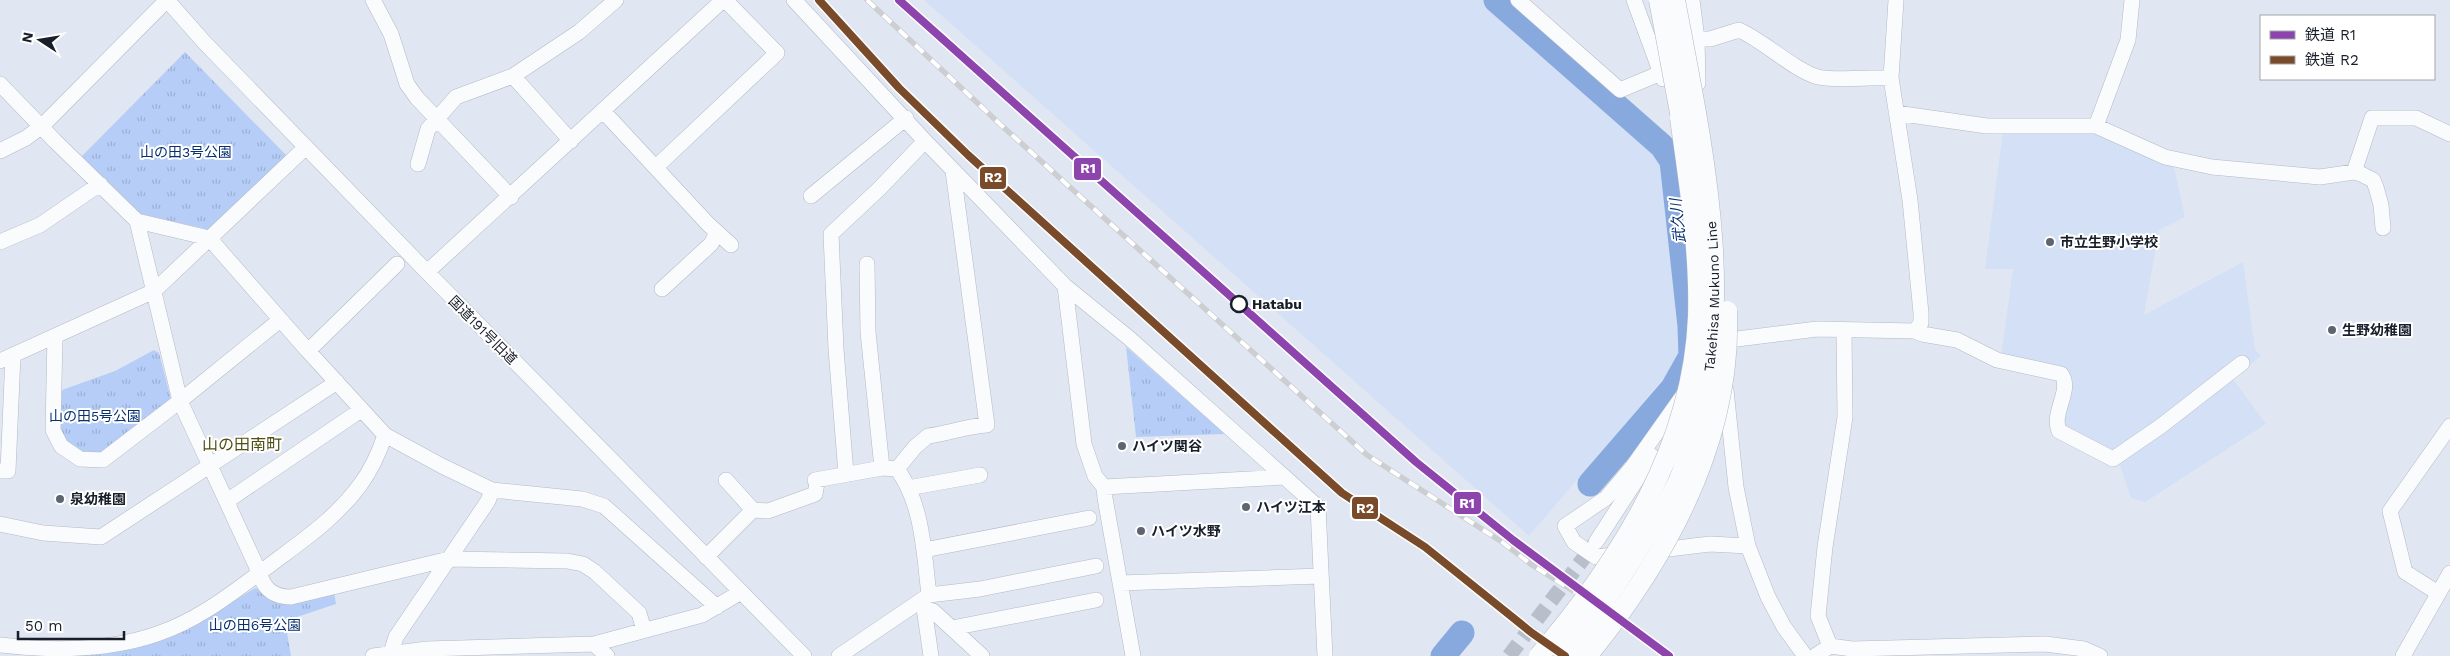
<svg xmlns="http://www.w3.org/2000/svg" width="2450" height="656" viewBox="0 0 2450 656" font-family="'Work Sans','Noto Sans JP',sans-serif">
<style>
.built{fill:#d3e0f6}
.grass{fill:url(#grass-tufts)}
.lines{fill:none;stroke-linecap:round;stroke-linejoin:round}
.river{stroke:#87a9de;stroke-width:25}
.minor-tunnel{stroke:#b9bfca;stroke-width:15;stroke-dasharray:15 8;stroke-linecap:butt}
.minor-casing{stroke:#b3b9c4;stroke-width:16}
.minor{stroke:#fafbfd;stroke-width:15}
.rail-casing{stroke:#ccced2;stroke-width:5.5}
.rail{stroke:#fff;stroke-width:4;stroke-dasharray:11;stroke-linecap:butt}
.major-bridge-casing{stroke:#b3b9c4;stroke-width:21;stroke-linecap:butt}
.major-bridge{stroke:#fafbfd;stroke-width:20}
.rail-1-casing{stroke:#fff;stroke-width:11}
.rail-2-casing{stroke:#fff;stroke-width:11}
.rail-1{stroke:#8e44ad;stroke-width:8}
.rail-2{stroke:#7a4b2a;stroke-width:8}
.poi-dot{fill:#5e6570;stroke:#fff;stroke-width:2}
.stop-dot{fill:#fff;stroke:#181f2a;stroke-width:2.5}
.labels{text-anchor:middle;stroke-width:4;stroke-linejoin:round;paint-order:stroke}
.park-label{font-size:14px;fill:#073170;stroke:#fff}
.poi-label{font-size:14px;font-weight:bold;fill:#181f2a;stroke:#fff;text-anchor:start}
.street-label{font-size:14px;fill:#181f2a;stroke:#fff}
.stop-label{font-size:14px;font-weight:bold;fill:#181f2a;stroke:#fff;text-anchor:start}
.water-label{font-size:15px;font-style:italic;fill:#083372;stroke:#fff}
.quarter-label{font-size:16px;fill:#515014;stroke:#fff}
.line-badge{stroke:#fff;stroke-width:2}
.badge-label{font-size:14px;text-anchor:middle;font-weight:bold;fill:#fff}
</style>
<defs>
<pattern id="grass-tufts" width="24" height="20" patternUnits="userSpaceOnUse" patternTransform="scale(1.25)"><rect width="24" height="20" fill="#b6cef7"/><path d="M3 7l-1-3M5 7V3M7 7l1-3M15 17l-1-3M17 17v-4M19 17l1-3" fill="none" stroke="#9cb0d4"/></pattern>
</defs>
<rect width="100%" height="100%" fill="#e1e7f2"/>
<!-- built -->
<path class="built" d="M 924,0 L 1484,0 L 1658,154 L 1666,165 L 1681,358 L 1529,536 Z
M 2086,130 L 2173,163 L 2185,217 L 2159,230 L 2144,315 L 2243,262 L 2255,349 L 2261,356 L 2233,379 L 2266,424 L 2145,502 L 2131,498 L 2121,468 L 2111,455 L 2061,428 L 2060,416 L 2072,379 L 2066,370 L 2001,357 L 2013,269 L 1985,269 L 2003,131 Z"/>
<!-- grass -->
<path class="grass" d="M 185,52 L 287,156 L 210,230 L 137,213 L 81,157 Z
M 1126,347 L 1225,434 L 1136,437 Z
M 154,350 L 159,353 L 171,399 L 104,454 L 87,456 L 74,449 L 60,432 L 59,391 L 115,371 Z
M 255,588 L 264,590 L 334,591 L 336,604 L 285,621 L 291,656 L 72,656 L 72,654 L 199,622 Z"/>
<g class="lines">
<!-- river -->
<path class="river" d="M 1496,0 L 1662,146 L 1672,161 L 1690,326 L 1691,356 L 1673,388 L 1590,484
M 1443,656 L 1462,633"/>
<!-- minor-tunnel -->
<path class="minor-tunnel" d="M 1509,656 L 1596,542"/>
<!-- minor casing -->
<g class="minor-casing">
<path id="minor" d="M 373,0 L 391,34 L 407,84 L 417,98 L 511,197
M 794,0 L 925,141 L 1065,286 L 1129,338 L 1318,507 L 1325,656
M 1518,0 L 1620,90 L 1661,73 L 1697,39 L 1710,39 L 1739,30 C 1764,41 1795,71 1818,77 C 1836,81 1871,77 1891,78
M 1634,0 L 1663,79
M 1692,0 L 1697,39 L 1698,83
M 1896,0 L 1891,78 L 1910,200 L 1921,313 L 1921,323 L 1915,331
M 513,76 L 571,141
M 0,84 L 55,141 L 137,221 L 209,238 L 308,351 L 385,435 L 442,466 L 492,490 L 582,499 L 604,506 L 717,607
M 603,111 L 708,224 L 731,245
M 1896,113 L 1987,126 L 2096,126 L 2165,157 L 2212,167 L 2320,177 L 2354,172 L 2361,174 L 2373,180 L 2376,187 L 2381,205 L 2383,228
M 2096,126 L 2128,40 L 2132,0
M 0,151 L 26,138 L 42,126 L 167,0 L 204,42 L 427,272 L 804,656
M 418,164 L 428,129 L 456,97 L 513,76 L 579,32 L 616,0
M 656,167 L 777,53 L 725,0
M 2354,172 L 2372,118 L 2416,118 L 2450,134
M 811,196 L 906,118
M 137,221 L 180,401 L 255,563 C 262,583 267,597 291,597 L 449,559 L 567,561 L 583,564 L 595,572 L 639,613 L 644,630
M 0,242 L 40,225 L 100,184
M 867,264 L 868,332 L 882,468
M 427,272 L 723,0
M 1065,286 L 1084,444 L 1095,476 L 1104,487 L 1105,498 L 1133,656
M 662,289 L 711,244 L 717,233
M 55,336 L 53,430 L 61,446 L 80,459 L 103,460 L 180,401 L 280,320
M 1718,345 L 1721,341 L 1817,329 L 1915,331 L 1922,334 L 1957,340 L 1997,360 L 2061,374 C 2073,390 2051,412 2059,431 L 2113,459 L 2161,426 L 2242,363
M 308,351 L 397,264
M 0,361 L 154,291 L 306,147
M 1726,390 L 1736,487 L 1748,546 L 1768,597 L 1784,627 L 1805,656
M 897,469 L 915,447 L 928,436 C 947,434 967,426 987,425 L 953,171
M 0,471 L 8,471 L 13,355
M 846,474 L 836,349 L 831,234 L 879,189 L 925,141
M 726,480 L 753,510
M 1104,487 L 1284,477
M 908,488 L 980,475
M 227,501 L 361,410
M 0,524 L 43,533 L 101,537 L 337,382
M 1596,542 L 1652,456
M 924,550 L 1089,518
M 1652,551 L 1710,544 L 1748,546
M 1622,554 L 1596,557 L 1574,542 L 1565,526 L 1606,498 L 1633,466 L 1684,394
M 706,557 L 753,510 L 768,511 L 815,494 L 817,483 L 815,480 L 882,468 L 897,469 C 923,504 924,554 929,595 L 839,656
M 1120,583 L 1321,576
M 2438,593 L 2405,572 L 2390,511 L 2450,426
M 929,595 L 980,589 L 1096,566
M 923,601 L 931,656
M 925,609 L 933,611 L 982,656
M 952,628 L 1096,600
M 594,644 L 607,656
M 0,645 C 51,651 108,651 157,634 C 199,620 235,591 270,565 C 302,541 336,518 360,485 C 372,469 379,453 385,435
M 1830,646 L 1818,616 L 1825,547 L 1845,417 L 1844,330
M 391,653 L 396,637 L 488,501 L 492,490
M 373,656 L 427,649 L 594,644 L 702,615 L 741,592
M 1815,656 L 1830,646 L 1852,649 L 2045,644 L 2084,649 L 2100,656
M 2403,656 L 2450,573"/>
</g>
<!-- minor -->
<use href="#minor" class="minor"/>
<!-- rail casing -->
<g class="rail-casing">
<path id="rail" d="M 867,0 L 1001,125 L 1367,455 L 1502,542 L 1532,565 L 1630,627"/>
</g>
<!-- rail -->
<use href="#rail" class="rail"/>
<!-- major-bridge casing -->
<g class="major-bridge-casing">
<g id="major-bridge">
<path d="M 1659,0 L 1683,129"/>
<path d="M 1539,656 C 1621,560 1693,446 1698,317 C 1700,250 1689,184 1680,118"/>
<path id="s1" d="M 1565,656 C 1597,614 1626,571 1653,525 C 1661,511 1671,497 1678,482 C 1683,472 1685,461 1689,450 C 1740,308 1702,144 1675,0"/>
<path d="M 1587,656 C 1666,559 1732,439 1727,311"/>
</g>
</g>
<!-- major-bridge -->
<use href="#major-bridge" class="major-bridge"/>
<!-- rail-1 casing -->
<g class="rail-1-casing">
<path id="rail-1" d="M 899,0 L 1416,462 L 1513,540 L 1669,656"/>
</g>
<!-- rail-2 casing -->
<g class="rail-2-casing">
<path id="rail-2" d="M 819,0 L 899,88 L 968,155 L 1342,493 L 1425,547 L 1532,633 L 1565,656"/>
</g>
<!-- rail-1 -->
<use href="#rail-1" class="rail-1"/>
<!-- rail-2 -->
<use href="#rail-2" class="rail-2"/>
</g>
<!-- markers -->
<g class="poi-dot">
<circle cx="2050" cy="242" r="5"/>
<circle cx="2332" cy="330" r="5"/>
<circle cx="1122" cy="446" r="5"/>
<circle cx="60" cy="499" r="5"/>
<circle cx="1246" cy="507" r="5"/>
<circle cx="1141" cy="531" r="5"/>
</g>
<circle class="stop-dot" cx="1239" cy="304" r="8"/>
<g class="labels">
<!-- park labels -->
<g class="park-label">
<text x="186" y="157">山の田3号公園</text>
<text x="95" y="421">山の田5号公園</text>
<text x="255" y="630">山の田6号公園</text>
</g>
<!-- poi labels -->
<g class="poi-label">
<text x="2060" y="247">市立生野小学校</text>
<text x="2342" y="335">生野幼稚園</text>
<text x="1132" y="451">ハイツ関谷</text>
<text x="70" y="504">泉幼稚園</text>
<text x="1256" y="512">ハイツ江本</text>
<text x="1151" y="536">ハイツ水野</text>
</g>
<!-- street labels -->
<g class="street-label">
<text dy="5" stroke="none"><textPath href="#s1" startOffset="398">Takehisa Mukuno Line</textPath></text>
<text transform="translate(483 330) rotate(45)" y="5">国道191号旧道</text>
</g>
<!-- stop labels -->
<g class="stop-label">
<text x="1252" y="309">Hatabu</text>
</g>
<!-- water labels -->
<g class="water-label">
<text transform="translate(1678 221) rotate(-96)" y="5">武久川</text>
</g>
<!-- quarter labels -->
<g class="quarter-label">
<text x="242" y="450">山の田南町</text>
</g>
</g>
<g class="line-badge">
<rect x="1073" y="157" width="29" height="24" rx="5" fill="#8e44ad"/>
<rect x="979" y="166" width="28" height="24" rx="5" fill="#7a4b2a"/>
<rect x="1453" y="491" width="29" height="24" rx="5" fill="#8e44ad"/>
<rect x="1351" y="496" width="28" height="24" rx="5" fill="#7a4b2a"/>
</g>
<g class="badge-label">
<text x="1088" y="173">R1</text>
<text x="993" y="182">R2</text>
<text x="1467" y="508">R1</text>
<text x="1365" y="513">R2</text>
</g>
<!-- legend -->
<rect x="2260" y="15" width="175" height="65" fill="#ffffff" stroke="#a3a5aa"/>
<rect x="2270" y="31" width="25" height="8" fill="#8e44ad" stroke="#a3a5aa"/>
<text x="2305" y="40" font-size="15" fill="#181f2a">鉄道 R1</text>
<rect x="2270" y="56" width="25" height="8" fill="#7a4b2a" stroke="#a3a5aa"/>
<text x="2305" y="65" font-size="15" fill="#181f2a">鉄道 R2</text>
<!-- north arrow -->
<g transform="translate(40 40) rotate(282)" stroke="#ffffff" stroke-width="4" paint-order="stroke">
<path d="M0-4L9 19L0 12L-9 19Z" fill="#181f2a"/>
<text y="-8" font-size="14" font-weight="bold" text-anchor="middle" fill="#181f2a">N</text>
</g>
<!-- scale -->
<path d="M18 631v8h106v-8" fill="none" stroke="#181f2a" stroke-width="2.5"/>
<text x="25" y="631" font-size="15" fill="#181f2a" stroke="#ffffff" stroke-width="4" paint-order="stroke">50 m</text>
</svg>
